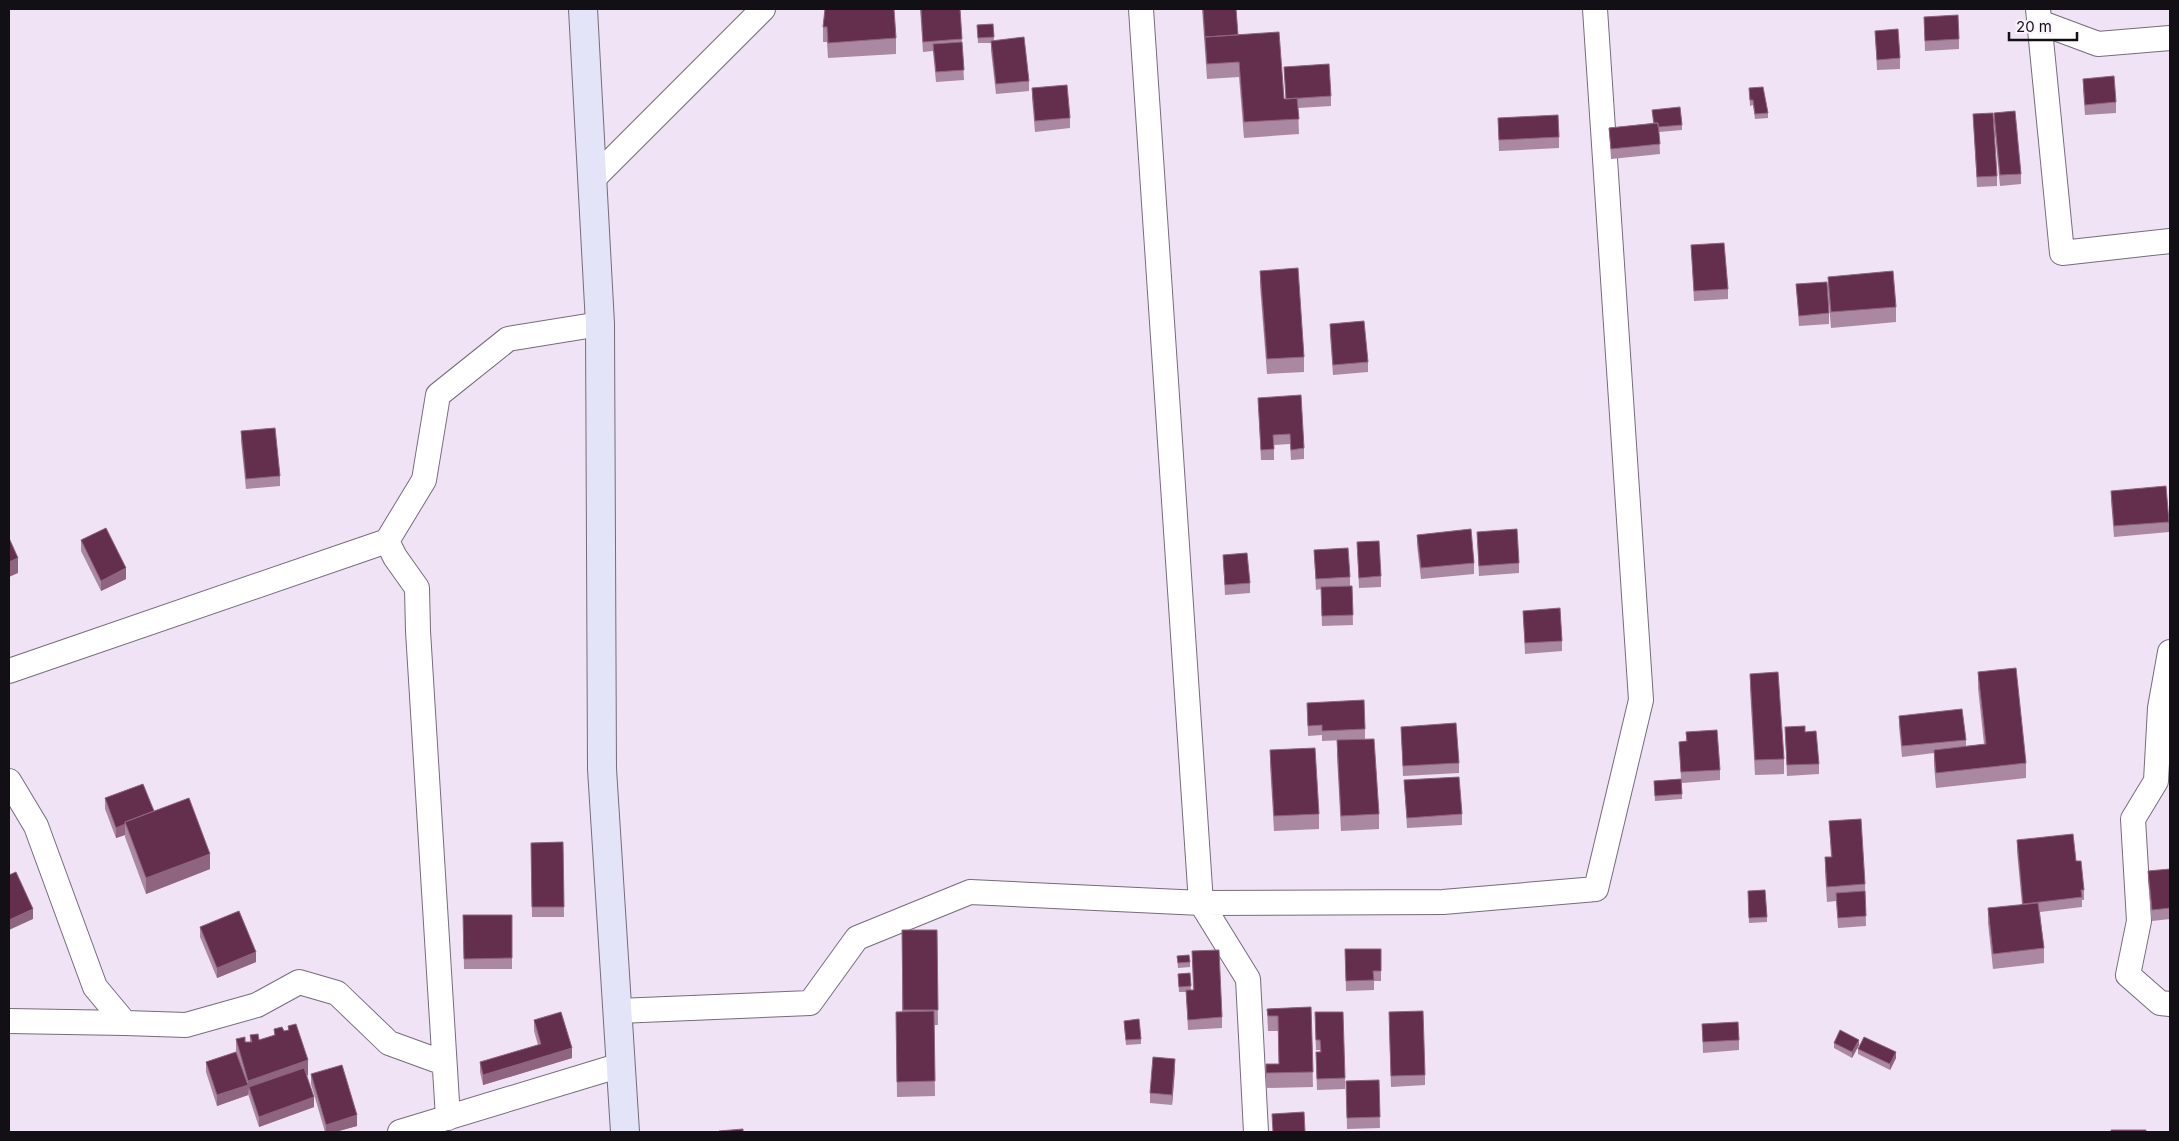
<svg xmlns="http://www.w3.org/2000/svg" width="2179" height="1141" viewBox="0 0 2179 1141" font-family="Inter,sans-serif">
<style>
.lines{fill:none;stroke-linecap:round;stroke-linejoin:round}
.street-casing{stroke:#766c7c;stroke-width:26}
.secondary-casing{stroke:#766c7c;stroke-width:30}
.street{stroke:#fff;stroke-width:24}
.secondary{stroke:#e3e4f7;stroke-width:28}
.wall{fill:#aa88a1}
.shaded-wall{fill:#8e647f}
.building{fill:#642e4d;stroke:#8e647f}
</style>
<rect width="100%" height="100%" fill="#efe3f5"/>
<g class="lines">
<!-- street casing -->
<g class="street-casing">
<path id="street" d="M 1141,9 L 1201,903 L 1248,979 L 1256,1132
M 2038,9 L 2062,253 L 2170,241
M 2039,22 L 2098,44 L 2170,38
M 592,180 L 763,9
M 387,541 L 395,557 L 417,588 L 418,631 L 448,1118
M 2170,652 L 2160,708 L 2156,781 L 2133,819 L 2139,921 L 2128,975 L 2160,1003 L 2170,1004
M 9,671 L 387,541 L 424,480 L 438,395 L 508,339 L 600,324
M 9,781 L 36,826 L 95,987 L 125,1023 L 186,1025 L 257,1005 L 299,982 L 337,993 L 389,1043 L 444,1063
M 618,1011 L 810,1003 L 857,938 L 970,892 L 1201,903 L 1443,902 L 1596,889 L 1641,700 L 1595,9
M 9,1021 L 125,1023
M 400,1132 L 621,1065"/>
</g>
<!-- secondary casing -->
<g class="secondary-casing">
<path id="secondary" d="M 583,9 L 600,324 L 602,769 L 625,1132"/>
</g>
<!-- street -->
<use href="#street" class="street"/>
<!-- secondary -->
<use href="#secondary" class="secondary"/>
</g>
<!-- wall -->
<path class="wall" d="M 825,9 L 896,38 L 896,54 L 828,58 L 827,42 L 823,42 L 823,27 Z
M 920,9 L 960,9 L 964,80 L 936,82 L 933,51 L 923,52 Z
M 1202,9 L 1236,9 L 1238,35 L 1284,99 L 1286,99 L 1284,67 L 1331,96 L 1331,106 L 1298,108 L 1299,134 L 1244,138 L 1239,77 L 1207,79 Z
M 1924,17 L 1959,39 L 1959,49 L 1925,51 Z
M 993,24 L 994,40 L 1029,81 L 1029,91 L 996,94 L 991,51 L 991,43 L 978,43 L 977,25 Z
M 1875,31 L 1900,58 L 1900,69 L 1877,70 Z
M 2083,79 L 2116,102 L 2116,113 L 2085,115 L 2083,89 Z
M 1032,88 L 1070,118 L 1070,128 L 1035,132 L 1032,98 Z
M 1749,88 L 1768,113 L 1768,118 L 1755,119 L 1753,105 L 1750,106 Z
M 1652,110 L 1682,125 L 1682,130 L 1659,132 L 1660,154 L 1611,159 L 1609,128 L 1653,123 Z
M 1994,113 L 2021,174 L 2021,184 L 2000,186 L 1994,124 Z
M 1973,114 L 1997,176 L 1997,186 L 1977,187 Z
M 1498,118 L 1559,137 L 1559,148 L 1499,151 Z
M 1691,245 L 1728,289 L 1728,299 L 1694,301 Z
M 1260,271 L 1304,357 L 1304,372 L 1267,374 L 1260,286 Z
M 1828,277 L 1896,307 L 1896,322 L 1831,328 L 1828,292 Z
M 1796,284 L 1829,313 L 1829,324 L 1799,326 Z
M 1330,324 L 1368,362 L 1368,372 L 1333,375 L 1330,335 Z
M 1258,398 L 1304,448 L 1304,459 L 1291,460 L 1290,444 L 1274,445 L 1274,460 L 1261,460 Z
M 241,431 L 280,476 L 280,486 L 246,489 L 241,441 Z
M 2111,491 L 2169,522 L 2169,532 L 2114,537 L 2111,501 Z
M 1477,532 L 1519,563 L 1519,573 L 1479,576 Z
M 1417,535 L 1474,563 L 1474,574 L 1421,579 L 1417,545 Z
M 81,540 L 126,579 L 101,591 L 81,551 Z
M 1357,542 L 1381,576 L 1381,587 L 1359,588 Z
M 1314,550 L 1350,577 L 1350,586 L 1352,586 L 1353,625 L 1322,626 L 1321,589 L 1316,590 Z
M 1223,555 L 1250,583 L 1250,593 L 1225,595 Z
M 1523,611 L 1562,641 L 1562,651 L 1525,654 Z
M 1978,672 L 2026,763 L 2026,778 L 1936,788 L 1934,765 L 1934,753 L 1902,757 L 1899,726 L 1899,716 L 1966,740 L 1966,746 L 1984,744 L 1978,688 Z
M 1750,674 L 1784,759 L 1784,774 L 1755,775 L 1750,689 Z
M 1307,703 L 1365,729 L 1365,739 L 1322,741 L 1322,735 L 1308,736 Z
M 1401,727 L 1459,763 L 1459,773 L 1403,776 Z
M 1785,727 L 1805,732 L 1819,764 L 1819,774 L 1787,776 Z
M 1686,732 L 1720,770 L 1720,780 L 1682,783 L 1682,799 L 1655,801 L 1654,781 L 1681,779 L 1679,742 L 1686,741 Z
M 1337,740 L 1379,814 L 1379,829 L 1341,831 L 1337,756 Z
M 1270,750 L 1319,814 L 1319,829 L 1274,831 L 1270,765 Z
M 1404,780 L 1462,814 L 1462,825 L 1407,828 Z
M 105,798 L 154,811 L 210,869 L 146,894 L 125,837 L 125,835 L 116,838 L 105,809 Z
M 1829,821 L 1865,884 L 1866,926 L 1838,928 L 1836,901 L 1827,902 L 1825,872 L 1825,857 L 1831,857 Z
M 2017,840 L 2076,861 L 2084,890 L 2084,900 L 2082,900 L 2082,907 L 2040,912 L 2044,948 L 2044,963 L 1993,969 L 1988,923 L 1988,908 L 2022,905 L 2017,851 Z
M 563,842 L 564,917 L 532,917 L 531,843 Z
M 2170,869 L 2170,919 L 2152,921 L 2148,881 L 2148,871 Z
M 1748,891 L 1767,917 L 1767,922 L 1749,923 Z
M 463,915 L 512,915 L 512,969 L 464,969 Z
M 200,927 L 256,962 L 217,978 L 200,937 Z
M 902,930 L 937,930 L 938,1025 L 934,1025 L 935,1096 L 897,1097 L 896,1012 L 902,1012 Z
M 1345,949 L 1381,949 L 1381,981 L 1374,981 L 1374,990 L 1346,991 Z
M 1192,951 L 1222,1017 L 1222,1028 L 1188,1030 L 1186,992 L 1179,992 L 1178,974 L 1190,973 L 1191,990 L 1193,990 Z
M 1177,956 L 1190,962 L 1190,967 L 1178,968 Z
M 1311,1007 L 1313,1087 L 1266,1088 L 1266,1064 L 1279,1064 L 1278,1031 L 1268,1031 L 1267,1009 Z
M 534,1020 L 572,1058 L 483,1085 L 480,1072 L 480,1062 L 538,1045 L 534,1031 Z
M 1315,1022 L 1345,1078 L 1345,1089 L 1317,1090 L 1316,1062 L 1320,1050 L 1316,1050 Z
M 1389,1022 L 1425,1075 L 1425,1085 L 1391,1087 Z
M 1702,1024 L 1739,1040 L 1739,1050 L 1703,1053 Z
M 288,1026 L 308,1075 L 307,1076 L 314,1107 L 259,1127 L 248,1094 L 248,1095 L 217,1106 L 206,1072 L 206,1062 L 236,1052 L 236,1039 L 245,1042 L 250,1042 L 250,1035 L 259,1040 L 274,1036 L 274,1029 L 284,1031 L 288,1030 Z
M 1124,1026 L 1141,1039 L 1141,1044 L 1126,1045 Z
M 1834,1043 L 1859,1045 L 1852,1058 L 1834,1048 Z
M 1858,1049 L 1896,1058 L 1890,1070 L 1858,1054 Z
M 1175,1069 L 1172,1105 L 1150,1103 L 1150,1093 Z
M 311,1074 L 357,1126 L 335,1132 L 325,1132 L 311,1084 Z
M 1379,1080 L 1380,1128 L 1347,1129 L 1346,1081 Z"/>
<!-- shaded-wall -->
<path class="shaded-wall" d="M 18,558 L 18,573 L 9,577 L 9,562 Z
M 126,568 L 126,579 L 101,591 L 101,581 Z
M 125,824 L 125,835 L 116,838 L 116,828 Z
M 210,854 L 210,869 L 146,894 L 146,878 Z
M 33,909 L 33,919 L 9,930 L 9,920 Z
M 256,952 L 256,962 L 217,978 L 217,968 Z
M 1859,1040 L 1859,1045 L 1852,1058 L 1852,1052 Z
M 572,1048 L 572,1058 L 483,1085 L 483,1075 Z
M 1896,1052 L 1896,1058 L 1890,1070 L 1890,1064 Z
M 1175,1059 L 1175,1069 L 1172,1105 L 1172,1095 Z
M 308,1060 L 308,1075 L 251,1095 L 249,1087 L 248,1096 L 248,1081 Z
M 248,1085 L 248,1095 L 217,1106 L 217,1095 Z
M 314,1097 L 314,1107 L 259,1127 L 259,1117 Z
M 357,1115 L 357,1126 L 335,1132 L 326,1132 L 326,1125 Z"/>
<!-- building -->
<path class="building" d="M 825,9 L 894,9 L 896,38 L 828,43 L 827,27 L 823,27 Z
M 921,9 L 960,9 L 962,39 L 923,42 Z
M 1203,9 L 1236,9 L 1238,35 L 1205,37 L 1205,38 Z
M 1958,15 L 1959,39 L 1925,41 L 1924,17 Z
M 993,24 L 994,37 L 978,38 L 977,25 Z
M 1898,29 L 1900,58 L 1877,60 L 1875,31 Z
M 1279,32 L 1284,99 L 1297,98 L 1299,119 L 1244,122 L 1239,62 L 1207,64 L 1205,37 Z
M 1024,37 L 1029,81 L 996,84 L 991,41 Z
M 962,42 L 964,70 L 936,72 L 933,44 Z
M 1329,64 L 1331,96 L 1286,99 L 1284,67 Z
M 2114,76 L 2116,102 L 2085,105 L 2083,79 Z
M 1067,85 L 1070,118 L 1035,121 L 1032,88 Z
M 1763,87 L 1768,113 L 1755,114 L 1753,100 L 1750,100 L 1749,88 Z
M 1680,107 L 1682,125 L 1658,127 L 1658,123 L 1654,123 L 1652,110 Z
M 2015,111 L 2021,174 L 2000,175 L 1994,113 Z
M 1993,113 L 1997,176 L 1977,177 L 1973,114 Z
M 1558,115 L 1559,137 L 1499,140 L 1498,118 Z
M 1658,123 L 1660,144 L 1611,149 L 1609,128 Z
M 1724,243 L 1728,289 L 1694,291 L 1691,245 Z
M 1298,268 L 1304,357 L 1267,359 L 1260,271 Z
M 1893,271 L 1896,307 L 1831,312 L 1828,277 Z
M 1827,282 L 1829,313 L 1799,316 L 1796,284 Z
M 1364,321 L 1368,362 L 1333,365 L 1330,324 Z
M 1301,395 L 1304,448 L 1291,450 L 1290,434 L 1273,435 L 1274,449 L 1261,450 L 1258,398 Z
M 275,428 L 280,476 L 246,479 L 241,431 Z
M 2166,486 L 2169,522 L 2114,526 L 2111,491 Z
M 106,528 L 126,568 L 101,581 L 81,540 Z
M 1471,529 L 1474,563 L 1421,568 L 1417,535 Z
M 1517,529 L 1519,563 L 1479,566 L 1477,532 Z
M 9,538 L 18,558 L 9,562 Z
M 1379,541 L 1381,576 L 1359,578 L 1357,542 Z
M 1348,548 L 1350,577 L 1316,579 L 1314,550 Z
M 1247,553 L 1250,583 L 1225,585 L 1223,555 Z
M 1352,586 L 1353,615 L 1322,616 L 1321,587 Z
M 1560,608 L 1562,641 L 1525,643 L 1523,611 Z
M 2016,668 L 2026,763 L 1936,773 L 1934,750 L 1986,744 L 1978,672 Z
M 1778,672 L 1784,759 L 1755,760 L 1750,674 Z
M 1364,700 L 1365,729 L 1322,731 L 1322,725 L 1308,726 L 1307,703 Z
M 1962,709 L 1966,740 L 1902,746 L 1899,716 Z
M 1456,723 L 1459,763 L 1403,766 L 1401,727 Z
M 1805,726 L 1805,732 L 1816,731 L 1819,764 L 1787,765 L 1785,727 Z
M 1717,730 L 1720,770 L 1681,772 L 1679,742 L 1687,741 L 1686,732 Z
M 1374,739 L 1379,814 L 1341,816 L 1337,740 Z
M 1315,748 L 1319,814 L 1274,816 L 1270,750 Z
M 1459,777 L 1462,814 L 1407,818 L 1404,780 Z
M 1681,779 L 1682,794 L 1655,796 L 1654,781 Z
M 143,784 L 154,811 L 125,822 L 125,824 L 116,828 L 105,798 Z
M 189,798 L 210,854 L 146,878 L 125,822 Z
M 1861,819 L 1865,884 L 1827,887 L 1825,857 L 1832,857 L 1829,821 Z
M 2073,834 L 2076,861 L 2081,861 L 2084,890 L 2081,890 L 2082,897 L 2023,904 L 2017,840 Z
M 563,842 L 564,907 L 532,907 L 531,843 Z
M 2170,869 L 2170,908 L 2152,910 L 2148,871 Z
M 16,872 L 33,909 L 9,920 L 9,875 Z
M 1765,890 L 1767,917 L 1749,918 L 1748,891 Z
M 1865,891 L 1866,916 L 1838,918 L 1836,893 Z
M 2038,903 L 2044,948 L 1993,954 L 1988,908 Z
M 239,911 L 256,952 L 217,968 L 200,927 Z
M 463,915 L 512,915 L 512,958 L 464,959 Z
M 902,930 L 937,930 L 938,1010 L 903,1010 Z
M 1345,949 L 1381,949 L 1381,971 L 1373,971 L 1374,980 L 1346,981 Z
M 1219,950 L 1222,1017 L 1188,1020 L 1186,990 L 1194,990 L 1192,951 Z
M 1189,955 L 1190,962 L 1178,963 L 1177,956 Z
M 1190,973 L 1191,986 L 1179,987 L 1178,974 Z
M 1311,1007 L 1313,1072 L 1266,1073 L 1266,1064 L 1279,1064 L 1278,1016 L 1268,1016 L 1267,1009 Z
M 934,1011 L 935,1081 L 897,1082 L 896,1012 Z
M 1423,1011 L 1425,1075 L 1391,1076 L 1389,1012 Z
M 561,1012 L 572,1048 L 483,1075 L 480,1062 L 541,1044 L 534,1020 Z
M 1315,1012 L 1343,1012 L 1345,1078 L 1317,1079 L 1316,1052 L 1321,1052 L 1320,1040 L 1316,1040 Z
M 1139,1019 L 1141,1039 L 1126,1040 L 1124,1021 Z
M 1738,1022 L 1739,1040 L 1703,1042 L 1702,1024 Z
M 296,1024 L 308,1060 L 248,1081 L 236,1039 L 245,1037 L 245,1042 L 252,1042 L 250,1035 L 258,1034 L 259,1040 L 275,1035 L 274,1029 L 282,1027 L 284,1031 L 289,1030 L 288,1026 Z
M 1840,1030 L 1859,1040 L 1852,1052 L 1834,1043 Z
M 1864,1037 L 1896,1052 L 1890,1064 L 1858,1049 Z
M 236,1052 L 248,1085 L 217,1095 L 206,1062 Z
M 1153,1057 L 1175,1059 L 1172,1095 L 1150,1093 Z
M 342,1065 L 357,1115 L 326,1125 L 311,1074 Z
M 304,1068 L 314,1097 L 259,1117 L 249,1087 Z
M 1379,1080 L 1380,1117 L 1347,1118 L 1346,1081 Z
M 1304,1112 L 1305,1132 L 1273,1132 L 1272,1114 Z
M 743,1129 L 743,1132 L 719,1132 L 719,1131 Z
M 2111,1130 L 2146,1130 L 2146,1132 L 2111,1132 Z"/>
<!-- border -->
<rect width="2179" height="1141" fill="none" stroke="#131015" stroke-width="20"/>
<!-- scale -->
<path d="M2009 32v8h68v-8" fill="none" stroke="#131015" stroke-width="2.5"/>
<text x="2016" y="32" font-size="15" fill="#131015" stroke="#faf3fe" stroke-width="4" paint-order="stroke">20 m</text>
</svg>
